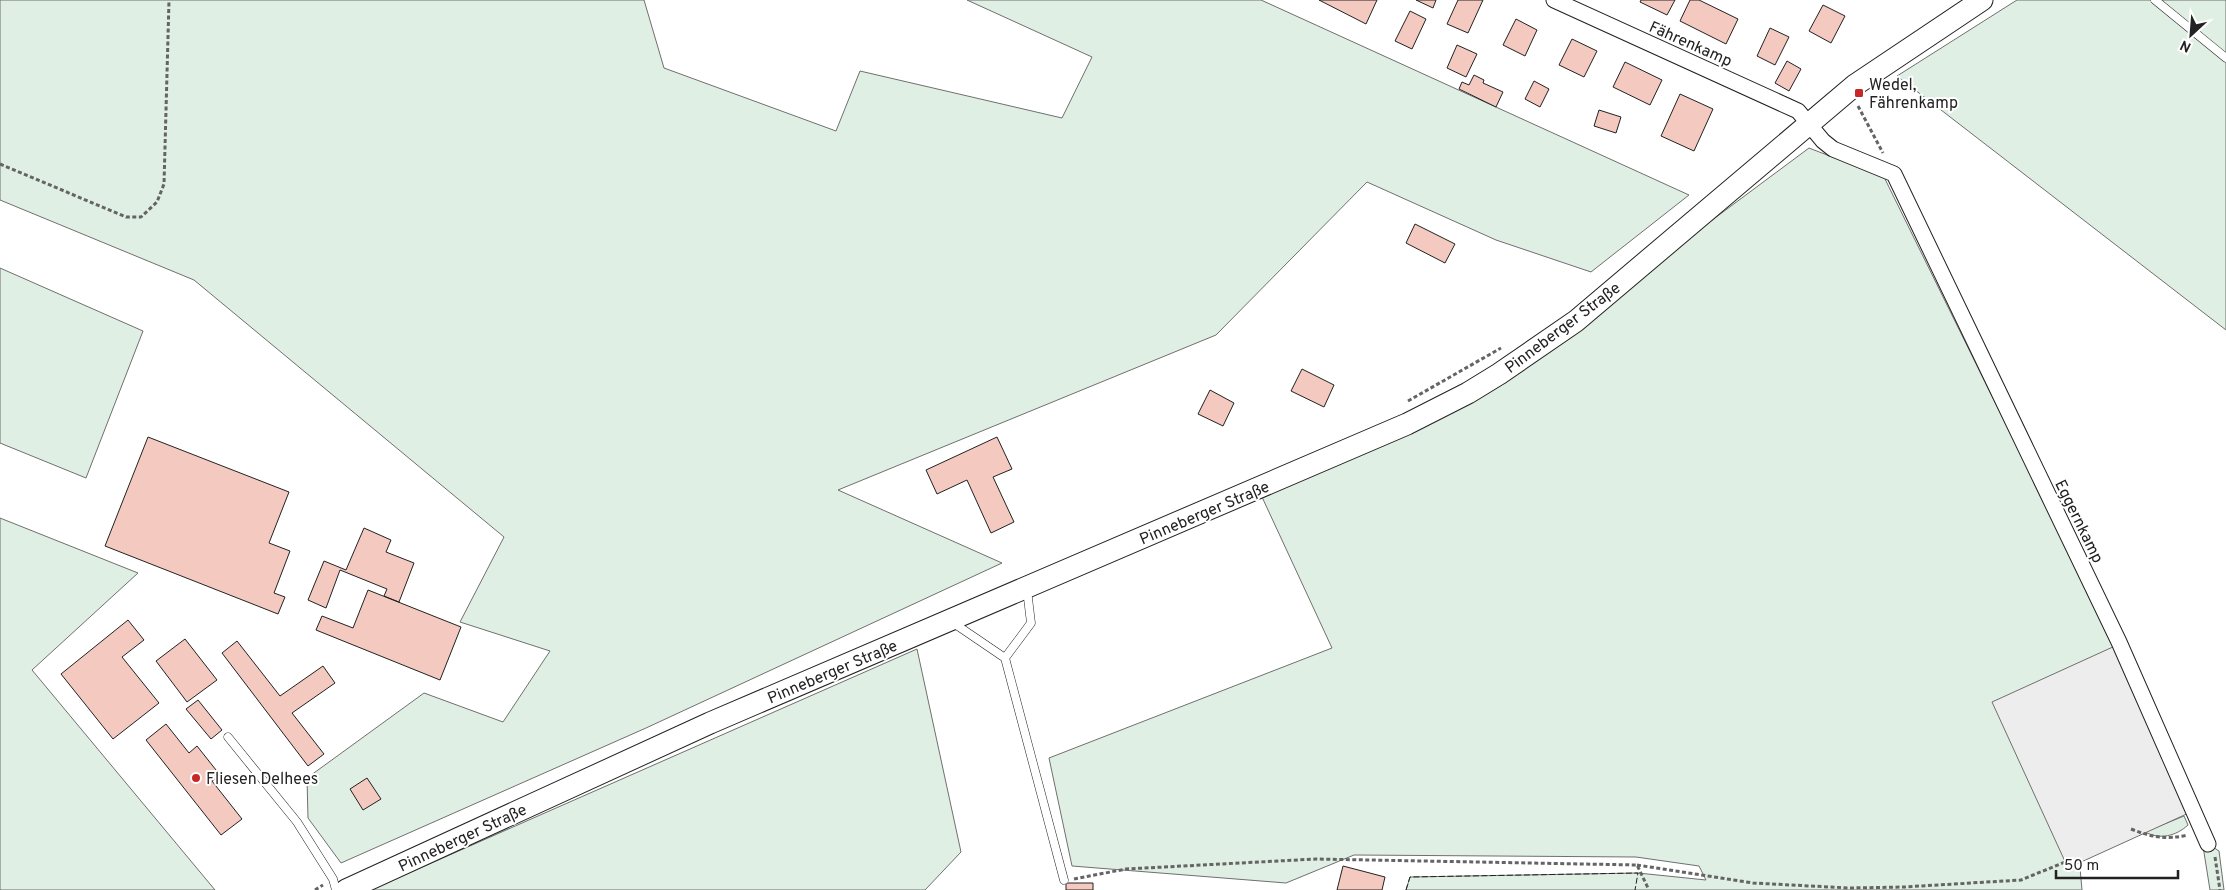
<svg xmlns="http://www.w3.org/2000/svg" width="2226" height="890" viewBox="0 0 2226 890" font-family="Overpass,sans-serif">
<style>
.green{fill:#e0efe3;stroke:#6f6f6f}
.parking{fill:#ededed;stroke:#6f6f6f}
.building{fill:#f3c9c0;stroke:#222}
.lines{fill:none;stroke-linecap:round;stroke-linejoin:round}
.service-casing{stroke:#222;stroke-width:9}
.minor-casing{stroke:#222;stroke-width:17}
.secondary-casing{stroke:#222;stroke-width:23}
.path{stroke:#646464;stroke-width:3;stroke-dasharray:4 2.5;stroke-linecap:butt}
.service{stroke:#fff;stroke-width:8}
.minor{stroke:#fff;stroke-width:15}
.secondary{stroke:#fff;stroke-width:21}
.fence{stroke:#222;stroke-width:1;stroke-dasharray:6 2.5;stroke-linecap:butt}
.poi-dot{fill:#c62828;stroke:#fff;stroke-width:2}
.labels{text-anchor:middle;stroke-width:4;stroke-linejoin:round;paint-order:stroke}
.street-label{font-size:16px;fill:#222;stroke:#fff}
.poi-label{font-size:16px;fill:#222;stroke:#fff;text-anchor:start}
</style>
<rect width="100%" height="100%" fill="#fff"/>
<!-- green -->
<path class="green" d="M 0,0 L 644,0 L 664,68 L 836,131 L 860,71 L 1062,118 L 1092,57 L 967,0 L 1261,0 L 1689,195 L 1591,272 L 1496,240 L 1367,182 L 1216,335 L 838,490 L 1002,563 L 646,728 L 341,863 L 308,818 L 307,778 L 424,693 L 503,722 L 550,651 L 460,622 L 504,537 L 194,280 L 0,200 Z
M 2017,0 L 2226,0 L 2226,330 L 1897,76 Z
M 1809,148 L 1884,177 L 2115,646 L 2068,867 L 2080,868 L 2082,890 L 1406,890 L 1410,877 L 1638,873 L 1706,880 L 1699,866 L 1636,857 L 1354,855 L 1286,883 L 1072,866 L 1049,758 L 1332,648 L 1262,497 L 1551,340 Z
M 0,268 L 143,331 L 86,478 L 0,443 Z
M 0,518 L 138,573 L 32,670 L 215,890 L 0,890 Z
M 917,649 L 961,852 L 925,890 L 370,890 Z
M 2184,816 L 2188,825 C 2176,836 2160,840 2145,832 Z
M 2202,840 L 2219,851 L 2224,890 L 2210,890 Z"/>
<!-- parking -->
<path class="parking" d="M 2115,646 L 2191,812 L 2068,868 L 1992,702 Z"/>
<!-- building -->
<path class="building" d="M 1319,0 L 1377,0 L 1366,24 Z
M 1416,0 L 1436,0 L 1433,8 Z
M 1458,0 L 1483,0 L 1468,33 L 1447,24 Z
M 1641,0 L 1675,0 L 1667,15 L 1640,2 Z
M 1690,0 L 1699,0 L 1738,19 L 1726,44 L 1680,21 Z
M 1823,5 L 1845,16 L 1831,43 L 1809,31 Z
M 1410,11 L 1426,19 L 1412,49 L 1395,41 Z
M 1516,19 L 1537,30 L 1525,56 L 1503,45 Z
M 1770,28 L 1789,37 L 1775,65 L 1757,56 Z
M 1572,39 L 1597,51 L 1584,77 L 1559,65 Z
M 1457,45 L 1477,54 L 1466,77 L 1447,68 Z
M 1787,61 L 1801,69 L 1789,91 L 1775,83 Z
M 1625,62 L 1662,80 L 1650,105 L 1613,87 Z
M 1474,75 L 1484,80 L 1483,83 L 1503,92 L 1496,107 L 1459,89 L 1462,82 L 1469,85 Z
M 1534,81 L 1549,89 L 1540,107 L 1525,99 Z
M 1680,94 L 1713,109 L 1694,151 L 1661,136 Z
M 1599,110 L 1621,117 L 1616,133 L 1594,126 Z
M 1415,224 L 1455,244 L 1445,263 L 1406,243 Z
M 1302,369 L 1334,385 L 1324,407 L 1291,391 Z
M 1210,390 L 1234,403 L 1223,426 L 1198,414 Z
M 148,437 L 289,492 L 269,543 L 290,551 L 274,593 L 285,597 L 278,614 L 105,546 Z
M 997,437 L 1012,469 L 993,477 L 1014,522 L 991,533 L 967,480 L 937,494 L 926,470 Z
M 364,528 L 391,540 L 386,552 L 414,563 L 399,602 L 384,596 L 387,589 L 340,570 L 326,608 L 308,600 L 324,561 L 346,570 Z
M 368,590 L 461,627 L 440,680 L 316,630 L 322,616 L 353,628 Z
M 128,620 L 144,640 L 122,657 L 159,703 L 113,739 L 61,674 Z
M 185,639 L 217,680 L 187,702 L 156,661 Z
M 237,641 L 280,696 L 323,666 L 335,683 L 292,713 L 324,754 L 308,766 L 222,653 Z
M 198,700 L 222,730 L 211,739 L 186,709 Z
M 166,724 L 189,753 L 197,746 L 220,775 L 212,781 L 242,819 L 221,835 L 146,740 Z
M 367,778 L 381,799 L 363,810 L 350,789 Z
M 1343,866 L 1385,877 L 1382,890 L 1337,890 Z
M 1066,883 L 1093,883 L 1093,890 L 1066,890 Z"/>
<g class="lines">
<!-- service casing -->
<g class="service-casing">
<path id="service" d="M 2155,0 L 2226,58
M 952,622 L 1005,658 L 1064,880
M 1005,658 L 1031,623 L 1027,590
M 228,737 L 297,822 L 333,879 L 336,890"/>
</g>
<!-- minor casing -->
<g class="minor-casing">
<path id="minor" d="M 1554,0 L 1798,111 L 1823,141 L 1833,149 L 1894,174 L 2119,642 L 2208,844"/>
</g>
<!-- secondary casing -->
<g class="secondary-casing">
<path id="secondary" d="M 346,890 L 710,723 L 1407,424 L 1468,393 L 1499,374 L 1576,321 L 1855,85 L 1982,0"/>
</g>
<!-- path -->
<path class="path" d="M 1858,106 L 1883,153
M 0,164 L 126,217 L 141,217 L 157,202 L 164,184 L 169,0
M 1408,401 L 1501,348
M 2131,829 C 2151,837 2166,840 2188,835
M 2215,857 L 2220,890
M 1637,865 L 1753,883 L 1849,888 L 1904,887 L 2021,880 L 2070,860
M 1074,879 L 1126,869 L 1316,859 L 1637,865 L 1648,888
M 315,890 L 323,885"/>
<!-- service -->
<use href="#service" class="service"/>
<!-- minor -->
<use href="#minor" class="minor"/>
<!-- secondary -->
<use href="#secondary" class="secondary"/>
<!-- fence -->
<path class="fence" d="M 1406,890 L 1410,877 L 1638,873 L 1635,890"/>
</g>
<!-- markers -->
<g class="poi-dot">
<rect x="1854" y="88" width="10" height="10" rx="2.5"/>
<circle cx="196" cy="778" r="5"/>
</g>
<g class="labels">
<!-- street labels -->
<g class="street-label">
<text transform="translate(1691 43) rotate(24)" y="6">Fährenkamp</text>
<text transform="translate(1562 327) rotate(-37)" y="6">Pinneberger Straße</text>
<text transform="translate(1204 512) rotate(-23)" y="6">Pinneberger Straße</text>
<text transform="translate(2080 521) rotate(64)" y="6">Eggernkamp</text>
<text transform="translate(832 671) rotate(-23)" y="6">Pinneberger Straße</text>
<text transform="translate(462 837) rotate(-25)" y="6">Pinneberger Straße</text>
</g>
<!-- poi labels -->
<g class="poi-label">
<text x="1869" y="90">Wedel,<tspan x="1869" dy="18">Fährenkamp</tspan></text>
<text x="206" y="784">Fliesen Delhees</text>
</g>
</g>
<!-- north arrow -->
<g transform="translate(2191 35) rotate(206)" stroke="#ffffff" stroke-width="4" paint-order="stroke">
<path d="M0-4L9 19L0 12L-9 19Z" fill="#222222"/>
<text y="-8" font-size="14" font-weight="bold" text-anchor="middle" fill="#222222">N</text>
</g>
<!-- scale -->
<path d="M2056 870v8h122v-8" fill="none" stroke="#222222" stroke-width="2.5"/>
<text x="2064" y="870" font-size="15" fill="#222222" stroke="#ffffff" stroke-width="4" paint-order="stroke">50 m</text>
</svg>
